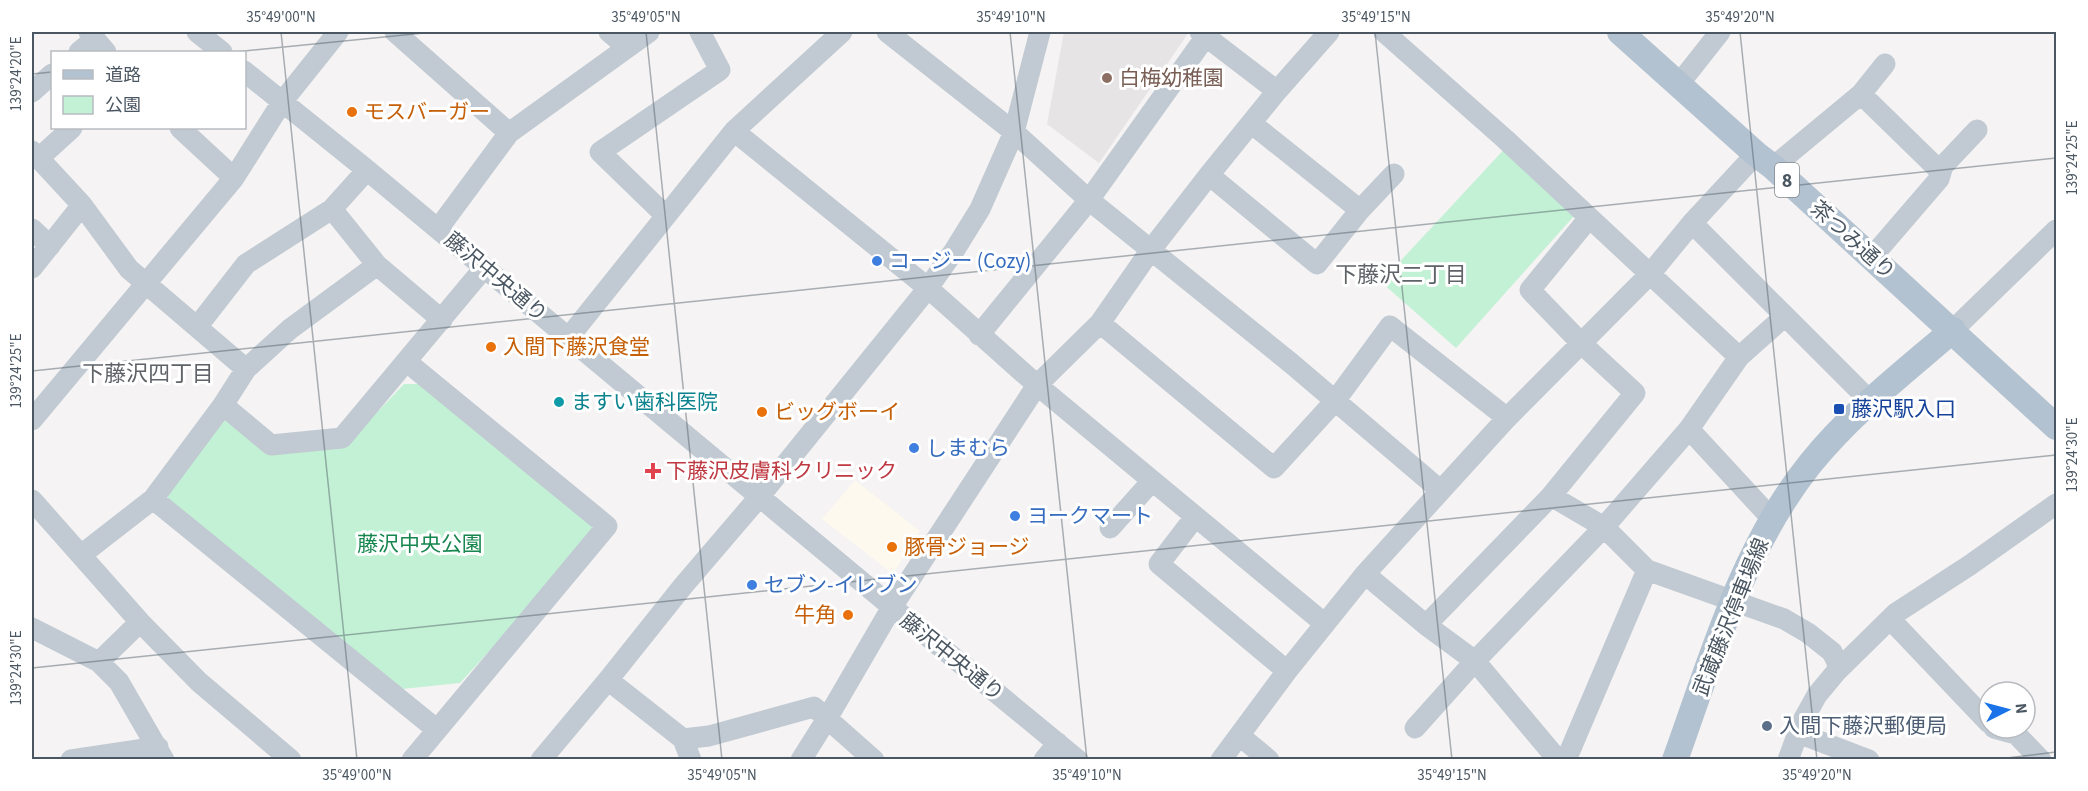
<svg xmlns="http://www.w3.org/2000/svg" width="2088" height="791" viewBox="0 0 2088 791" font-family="'Source Sans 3','Noto Sans JP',sans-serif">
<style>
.commercial{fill:#fdf9ef}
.education{fill:#e6e4e5}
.green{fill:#c3f1d5}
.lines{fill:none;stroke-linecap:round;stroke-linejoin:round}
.minor{stroke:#c1cad2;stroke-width:21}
.major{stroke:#b3c2d1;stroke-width:26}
.ticks{fill:none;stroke:#4a5661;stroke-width:1.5;stroke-opacity:0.45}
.education-dot{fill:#8d6e63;stroke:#fff;stroke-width:2}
.food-dot{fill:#e8710a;stroke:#fff;stroke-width:2}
.shop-dot{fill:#3f7fe0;stroke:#fff;stroke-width:2}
.culture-dot{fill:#0f9aa8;stroke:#fff;stroke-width:2}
.transit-dot{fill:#1a4fb4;stroke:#fff;stroke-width:2}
.health-dot{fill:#e0444e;stroke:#fff;stroke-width:2}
.service-dot{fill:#5c6f8a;stroke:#fff;stroke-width:2}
.labels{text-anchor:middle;stroke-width:6;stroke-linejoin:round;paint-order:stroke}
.shield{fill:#fff;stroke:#808990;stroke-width:1.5}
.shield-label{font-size:20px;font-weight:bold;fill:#4a5661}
.education-label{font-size:21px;fill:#785e54;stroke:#fff;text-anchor:start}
.food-label{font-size:21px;fill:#c56008;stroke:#fff;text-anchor:start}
.street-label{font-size:21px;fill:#4a5661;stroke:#fff}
.shop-label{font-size:21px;fill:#366cbe;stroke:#fff;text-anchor:start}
.culture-label{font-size:21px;fill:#0d838f;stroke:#fff;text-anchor:start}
.transit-label{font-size:21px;fill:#164399;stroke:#fff;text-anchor:start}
.health-label{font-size:21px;fill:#be3a42;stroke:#fff;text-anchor:start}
.park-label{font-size:21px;fill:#17864f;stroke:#fff}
.service-label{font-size:21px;fill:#4e5e75;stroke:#fff;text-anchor:start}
.neighbourhood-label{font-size:22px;fill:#5f6368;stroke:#fff}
.neatline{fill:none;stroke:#4a5661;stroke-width:2}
.ticks-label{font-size:15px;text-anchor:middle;fill:#4a5661}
</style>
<rect width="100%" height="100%" fill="#f5f3f3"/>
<!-- commercial -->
<path class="commercial" d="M 855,480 L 920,531 L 893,574 L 822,519 Z"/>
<!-- education -->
<path class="education" d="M 1064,32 L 1189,32 L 1099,163 L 1047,124 Z"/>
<!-- green -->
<path class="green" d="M 1510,143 L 1574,216 L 1456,348 L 1381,282 Z
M 404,384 L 419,384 L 593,518 L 591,540 L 460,683 L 402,689 L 169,502 L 164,484 L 223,419 L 267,449 L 347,444 Z"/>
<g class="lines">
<!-- minor -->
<path class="minor" d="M 89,32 L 106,52
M 197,32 L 222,52
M 395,32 L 509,133
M 609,32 L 627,47
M 887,32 L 1014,132 L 1089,200 L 1292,364 L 1440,490
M 1200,32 L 1277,91
M 1384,32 L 1505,139 L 1739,357
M 79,52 L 95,39
M 244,71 L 367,170 L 892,607 L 1078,760
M 1679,84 L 1720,32
M 32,92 L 52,74
M 1861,94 L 1941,172
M 180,128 L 234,178
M 734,131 L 928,288 L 1037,385 L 1325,624
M 32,151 L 82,205 L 129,269 L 246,369
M 39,158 L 72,128
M 1773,167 L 1861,94 L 1885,64
M 1209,175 L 1317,264 L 1360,210 L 1251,123
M 332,209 L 367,170
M 1360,210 L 1394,174
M 665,215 L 600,152 L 720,70 L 700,32
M 1692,223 L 1785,316
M 32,229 L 50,246
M 438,229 L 509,133 L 649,32
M 1871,258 L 1939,179 L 1943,166 L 1977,130
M 32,268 L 82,205
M 1100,323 L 1274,468 L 1335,401 L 1390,326 L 1507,418
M 197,327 L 246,264 L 332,209 L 377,265 L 442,320
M 1953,330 L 2056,230
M 979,335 L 1089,200 L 1209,32
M 569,337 L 734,131 L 842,32
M 407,362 L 607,526 L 412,760
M 223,405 L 271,445 L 342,438 L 484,268
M 32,420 L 234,178 L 282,102 L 338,32
M 1689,429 L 1772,519
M 1551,496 L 1604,527 L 1647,570 L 1784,619 L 1808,633 L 1832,652 L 1838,664 L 1836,672 L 1817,695 L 1802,722 L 1788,760
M 153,499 L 436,729
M 32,500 L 140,622 L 199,682 L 291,760
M 1195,517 L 1159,564 L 1287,671
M 1110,528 L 1152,481
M 81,555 L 153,499 L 223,405 L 246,369 L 290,329 L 377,265
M 1365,574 L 1426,625 L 1475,661 L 1558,760
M 1890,619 L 1989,723
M 1426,625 L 1551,496 L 1635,393 L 1582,344 L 1530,290 L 1589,218
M 32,628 L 99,662 L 119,682 L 164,760
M 99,662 L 140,622
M 1836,672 L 1896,613 L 1970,565 L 2056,504
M 608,680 L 683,739 L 691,760
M 1415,728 L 1475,661 L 1604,527 L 1689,429 L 1739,357 L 1785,316 L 1870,401
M 1994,728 L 2016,734 L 2041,760
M 1798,733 L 1869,760
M 1240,736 L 1269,760
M 683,739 L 709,736 L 814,707 L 874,760
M 71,760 L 158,747
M 541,760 L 608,680 L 683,586 L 760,496 L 928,288 L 954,251 L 980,209 L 1014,132 L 1040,32
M 801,760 L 828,717 L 892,607 L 1037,385 L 1100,323 L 1150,251 L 1209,175 L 1277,91 L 1329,32
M 1044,760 L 1058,743
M 1221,760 L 1287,671 L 1365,574 L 1507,418 L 1650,274 L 1692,223 L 1756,154
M 1566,760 L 1647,570"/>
<!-- major -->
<path class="major" d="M 1620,32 L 1756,154 L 1773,167 L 2056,427
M 1675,760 C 1712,658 1742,549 1810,464 C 1851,413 1903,373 1953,330"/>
</g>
<!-- ticks -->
<path class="ticks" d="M 281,32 L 357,760M 646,32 L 722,760M 1010,32 L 1087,760M 1375,32 L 1452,760M 1740,32 L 1817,760M 234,52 L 434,32M 32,74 L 52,72M 32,371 L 2056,158M 32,668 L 2056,455M 1990,760 L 2056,752"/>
<!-- markers -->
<circle class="education-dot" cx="1107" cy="78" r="6"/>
<g class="food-dot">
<circle cx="352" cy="112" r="6"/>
<circle cx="491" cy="347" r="6"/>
<circle cx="762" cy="412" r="6"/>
<circle cx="892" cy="547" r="6"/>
<circle cx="848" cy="615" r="6"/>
</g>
<g class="shop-dot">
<circle cx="877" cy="261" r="6"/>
<circle cx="914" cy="448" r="6"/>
<circle cx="1015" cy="516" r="6"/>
<circle cx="752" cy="585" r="6"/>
</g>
<circle class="culture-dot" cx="559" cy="402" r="6"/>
<rect class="transit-dot" x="1833" y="403" width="12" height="12" rx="3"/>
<path class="health-dot" d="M650 462h6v6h6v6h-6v6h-6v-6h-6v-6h6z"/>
<circle class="service-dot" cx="1767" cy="726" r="6"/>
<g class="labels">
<!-- shield labels -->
<rect class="shield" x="1775" y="163" width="24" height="34" rx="4.5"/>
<g class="shield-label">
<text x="1787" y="187">8</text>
</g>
<!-- education labels -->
<g class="education-label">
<text x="1119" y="85">白梅幼稚園</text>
</g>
<!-- food labels -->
<g class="food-label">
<text x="364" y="119">モスバーガー</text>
<text x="503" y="354">入間下藤沢食堂</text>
<text x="774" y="419">ビッグボーイ</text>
<text x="904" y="554">豚骨ジョージ</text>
<text x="836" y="622" text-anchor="end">牛角</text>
</g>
<!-- street labels -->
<g class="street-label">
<text transform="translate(1853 240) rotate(42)" y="7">茶つみ通り</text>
<text transform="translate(496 277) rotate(40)" y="7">藤沢中央通り</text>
<text transform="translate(1731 617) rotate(-68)" y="7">武蔵藤沢停車場線</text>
<text transform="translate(952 657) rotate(39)" y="7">藤沢中央通り</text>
</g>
<!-- shop labels -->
<g class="shop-label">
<text x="889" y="268">コージー (Cozy)</text>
<text x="926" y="455">しまむら</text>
<text x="1027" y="523">ヨークマート</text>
<text x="764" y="592">セブン-イレブン</text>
</g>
<!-- culture labels -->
<g class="culture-label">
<text x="571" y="409">ますい歯科医院</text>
</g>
<!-- transit labels -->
<g class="transit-label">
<text x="1851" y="416">藤沢駅入口</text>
</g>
<!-- health labels -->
<g class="health-label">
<text x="666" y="478">下藤沢皮膚科クリニック</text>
</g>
<!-- park labels -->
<g class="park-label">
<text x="420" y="551">藤沢中央公園</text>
</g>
<!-- service labels -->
<g class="service-label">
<text x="1779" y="733">入間下藤沢郵便局</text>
</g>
<!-- neighbourhood labels -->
<g class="neighbourhood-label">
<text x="1401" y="282">下藤沢二丁目</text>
<text x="148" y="381">下藤沢四丁目</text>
</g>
</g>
<!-- border -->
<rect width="2088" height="791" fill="none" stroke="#ffffff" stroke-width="66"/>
<!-- legend -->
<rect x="51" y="51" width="195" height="78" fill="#ffffff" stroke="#b7bbc0" stroke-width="1.5"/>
<rect x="63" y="70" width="30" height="9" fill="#b3c2d1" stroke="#b7bbc0" stroke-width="1.5"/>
<text x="105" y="81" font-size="18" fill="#4a5661">道路</text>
<rect x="63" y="96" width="30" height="18" fill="#c3f1d5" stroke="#b7bbc0" stroke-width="1.5"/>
<text x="105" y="111" font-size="18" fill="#4a5661">公園</text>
<!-- north arrow -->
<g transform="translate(2007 710) rotate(84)"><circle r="28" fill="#ffffff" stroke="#b7bbc0" stroke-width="1.5"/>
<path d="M0-4.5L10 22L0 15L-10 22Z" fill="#1a73e8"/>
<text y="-9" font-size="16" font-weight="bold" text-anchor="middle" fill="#4a5661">N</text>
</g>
<rect x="33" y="33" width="2022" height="725" class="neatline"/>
<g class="ticks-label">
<text x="281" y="22">35°49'00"N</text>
<text x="646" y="22">35°49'05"N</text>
<text x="1011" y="22">35°49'10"N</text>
<text x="1376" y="22">35°49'15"N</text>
<text x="1740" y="22">35°49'20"N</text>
<text transform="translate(16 74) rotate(-90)" y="5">139°24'20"E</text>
<text transform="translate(2072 158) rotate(-90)" y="5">139°24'25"E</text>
<text transform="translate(16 371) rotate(-90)" y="5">139°24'25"E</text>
<text transform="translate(2072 455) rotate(-90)" y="5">139°24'30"E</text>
<text transform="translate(16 668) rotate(-90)" y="5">139°24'30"E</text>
<text x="357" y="780">35°49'00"N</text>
<text x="722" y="780">35°49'05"N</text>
<text x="1087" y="780">35°49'10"N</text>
<text x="1452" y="780">35°49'15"N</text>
<text x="1817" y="780">35°49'20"N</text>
</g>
</svg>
